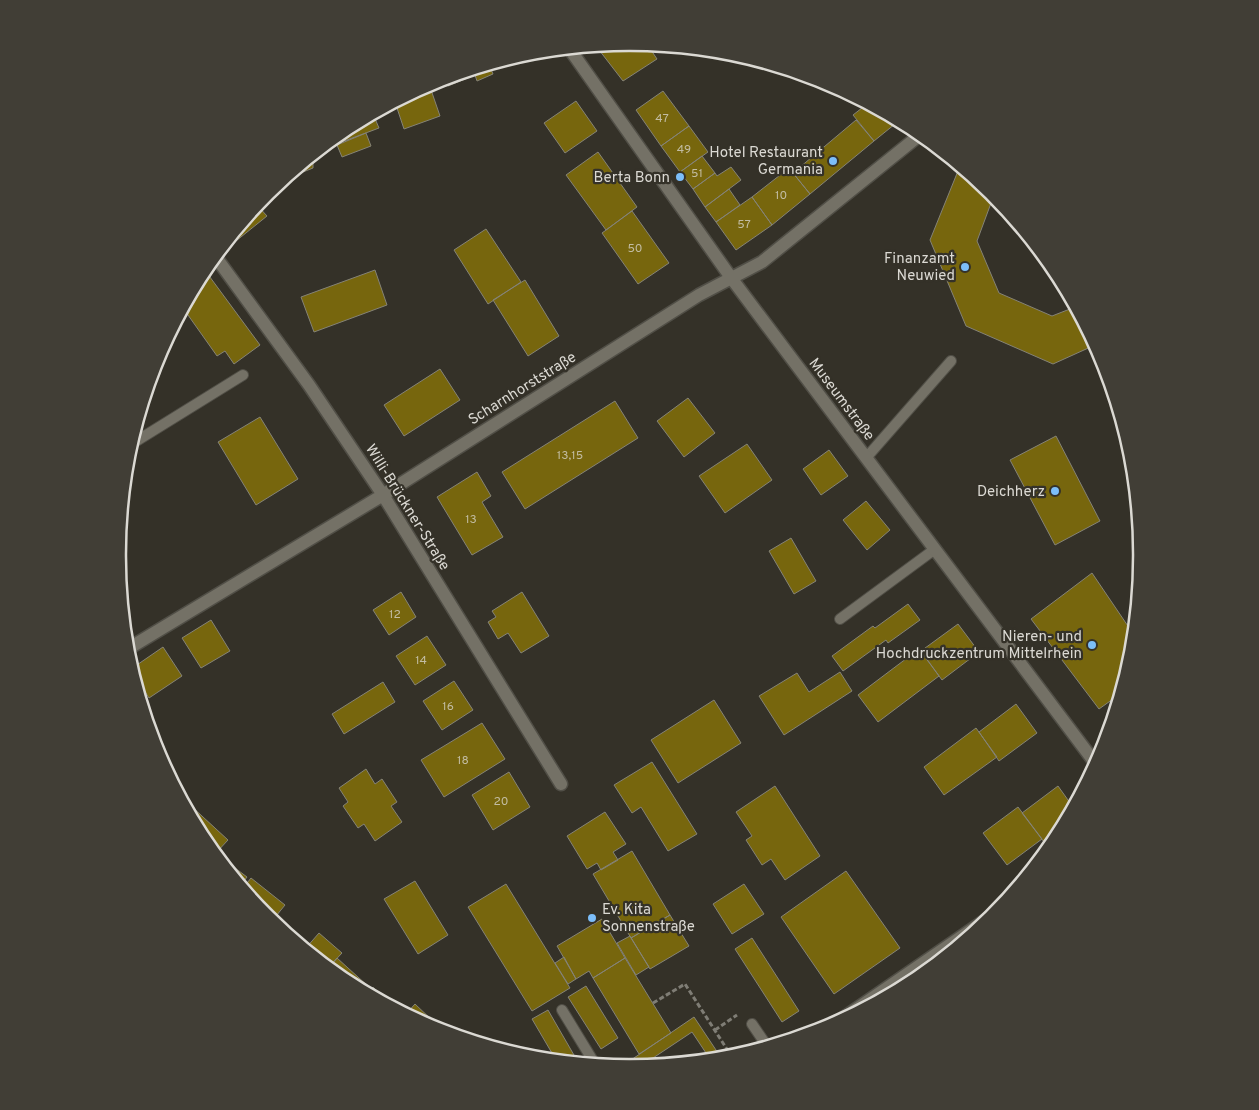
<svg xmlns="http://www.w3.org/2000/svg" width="1259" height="1110" viewBox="0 0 1259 1110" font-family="Overpass,sans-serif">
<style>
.building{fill:#77660d;stroke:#858377}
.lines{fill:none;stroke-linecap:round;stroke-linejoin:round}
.service-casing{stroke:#514f47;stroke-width:12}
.minor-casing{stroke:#514f47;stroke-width:15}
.path{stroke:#7f7d75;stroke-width:3;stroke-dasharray:5 2.5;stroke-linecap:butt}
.service{stroke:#747166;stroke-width:10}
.minor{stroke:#747166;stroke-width:12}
.poi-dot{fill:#7cbef9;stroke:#343128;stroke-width:2}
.labels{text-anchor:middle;stroke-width:4.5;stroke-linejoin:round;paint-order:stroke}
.number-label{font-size:12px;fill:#c2bca2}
.poi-label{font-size:15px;fill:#dbd9d3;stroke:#343128;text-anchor:end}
.street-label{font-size:15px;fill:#dbd9d3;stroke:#343128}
.rim{fill:none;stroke:#dbd9d3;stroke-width:2.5}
</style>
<rect width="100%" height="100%" fill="#343128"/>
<!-- building -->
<path class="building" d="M 630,43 L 647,44 L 657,59 L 623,81 L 596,46 Z
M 501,61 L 501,63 L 490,67 L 493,74 L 477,81 L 475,75 L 448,86 L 445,78 Z
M 429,84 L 440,116 L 404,129 L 395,102 Z
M 663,91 L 689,126 L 661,146 L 636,110 Z
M 576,101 L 597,131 L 565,153 L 544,123 Z
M 867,104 L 888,115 L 895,124 L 874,141 L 853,115 Z
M 373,114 L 379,128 L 331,146 L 329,142 L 345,129 Z
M 856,120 L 874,141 L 810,194 L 793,173 Z
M 689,126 L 708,152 L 680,172 L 661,146 Z
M 366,133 L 371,146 L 342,157 L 337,145 Z
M 598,152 L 637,207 L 606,230 L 566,175 Z
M 702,156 L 715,173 L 693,189 L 680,172 Z
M 313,159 L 313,168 L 293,176 L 291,173 L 303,163 Z
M 960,166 L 994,195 L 977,241 L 999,293 L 1052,316 L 1075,307 L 1095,345 L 1053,364 L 966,326 L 930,240 Z
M 731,167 L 741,180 L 705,207 L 693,189 L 715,173 L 717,176 Z
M 789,168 L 810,194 L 772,225 L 752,197 Z
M 729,189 L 740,205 L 716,222 L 705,207 Z
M 752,197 L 772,225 L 736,250 L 716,222 Z
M 257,205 L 267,216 L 236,241 L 232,236 Z
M 632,211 L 669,263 L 638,284 L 602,233 Z
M 486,229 L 521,282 L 488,304 L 454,250 Z
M 204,269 L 260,345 L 234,364 L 225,351 L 217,356 L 183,308 Z
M 375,270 L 387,305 L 314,332 L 301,297 Z
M 525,280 L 559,336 L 528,356 L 493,300 Z
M 440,369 L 460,400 L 404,436 L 384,405 Z
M 688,398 L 715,433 L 684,457 L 657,421 Z
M 615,401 L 638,438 L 525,509 L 502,472 Z
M 260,417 L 298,479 L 256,505 L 218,442 Z
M 1056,436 L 1100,521 L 1055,545 L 1010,460 Z
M 747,444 L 772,480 L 725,513 L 699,476 Z
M 829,450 L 848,476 L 821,495 L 803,469 Z
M 477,472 L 491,496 L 482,502 L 503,537 L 472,555 L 437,497 Z
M 866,501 L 890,530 L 867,550 L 843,520 Z
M 791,538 L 816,581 L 794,594 L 769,551 Z
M 1092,573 L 1134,635 L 1132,655 L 1120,694 L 1099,709 L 1031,619 Z
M 401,592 L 416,617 L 389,635 L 373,610 Z
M 522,592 L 549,636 L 521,653 L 508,633 L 498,639 L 488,622 L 496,617 L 492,611 Z
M 908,604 L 920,620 L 888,643 L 886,640 L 843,671 L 832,656 L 873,626 L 875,628 Z
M 211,620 L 230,651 L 201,668 L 182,638 Z
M 958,624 L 979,652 L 942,680 L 921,651 Z
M 427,636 L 446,665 L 415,685 L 396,656 Z
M 163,647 L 182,676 L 149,698 L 131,669 Z
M 919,649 L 939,676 L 878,722 L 858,695 Z
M 840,672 L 852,691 L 784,735 L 759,696 L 797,673 L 809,692 Z
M 454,681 L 473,710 L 442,730 L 423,701 Z
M 383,682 L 395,702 L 344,734 L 332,714 Z
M 714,700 L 741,743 L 678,783 L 651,740 Z
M 1016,704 L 1037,733 L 999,761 L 979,732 Z
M 482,723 L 505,759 L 444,797 L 421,760 Z
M 976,728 L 997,757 L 944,795 L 924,767 Z
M 652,762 L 697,834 L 668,851 L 641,807 L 632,813 L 614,785 Z
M 366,769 L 375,784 L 382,779 L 397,802 L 391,806 L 402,822 L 375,841 L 364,824 L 358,828 L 343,806 L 348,802 L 339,788 Z
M 509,772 L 530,807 L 493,830 L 472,795 Z
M 775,786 L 820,856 L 785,880 L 771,859 L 762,865 L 746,840 L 752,836 L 736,812 Z
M 1058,786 L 1073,807 L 1061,829 L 1044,842 L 1022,813 Z
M 190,805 L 228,840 L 215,854 L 203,839 L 187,809 Z
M 1018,807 L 1042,839 L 1007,865 L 983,833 Z
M 605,812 L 626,844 L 613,852 L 618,860 L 601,870 L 597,863 L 587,869 L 567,836 Z
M 632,851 L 670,915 L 631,938 L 593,874 Z
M 219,856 L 247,877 L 241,885 L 218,858 Z
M 846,871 L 900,948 L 834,994 L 781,917 Z
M 251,878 L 285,905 L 272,921 L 243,888 Z
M 415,881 L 448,935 L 418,954 L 384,899 Z
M 506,884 L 570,988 L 532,1011 L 468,907 Z
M 744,884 L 764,914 L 732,934 L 713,904 Z
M 670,915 L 689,946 L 650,969 L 631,938 Z
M 602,919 L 625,958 L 593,978 L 589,971 L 576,979 L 557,946 Z
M 319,933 L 342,953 L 328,968 L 305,949 Z
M 630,936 L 649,967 L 636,975 L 617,943 Z
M 752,938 L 799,1011 L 782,1022 L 735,949 Z
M 564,957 L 576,979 L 568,984 L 555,963 Z
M 337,958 L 369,987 L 365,992 L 345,981 L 328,968 Z
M 625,958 L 671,1033 L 639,1054 L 593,978 Z
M 586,986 L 618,1038 L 601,1049 L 568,997 Z
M 373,987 L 391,1005 L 390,1005 L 367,993 Z
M 415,1004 L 434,1022 L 430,1027 L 406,1014 Z
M 548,1010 L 578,1062 L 556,1060 L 532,1019 Z
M 694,1017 L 718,1053 L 710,1059 L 692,1032 L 647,1062 L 649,1066 L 636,1067 L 631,1060 Z"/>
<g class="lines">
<!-- service casing -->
<g class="service-casing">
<path id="service" d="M 130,445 L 243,375
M 866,458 L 951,361
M 840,619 L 935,549
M 562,1010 L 595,1064
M 752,1024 L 767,1046"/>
</g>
<!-- minor casing -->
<g class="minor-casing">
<path id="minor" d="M 569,48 L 732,279 L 1096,764
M 215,256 L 309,385 L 383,495 L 561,784
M 126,650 L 383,495 L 699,295 L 762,262 L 921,134
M 833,1025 L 993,915"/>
</g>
<!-- path -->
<path class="path" d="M 653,1003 L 685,984 L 732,1057
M 715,1030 L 737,1015"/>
<!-- service -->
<use href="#service" class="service"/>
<!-- minor -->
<use href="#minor" class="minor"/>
</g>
<!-- markers -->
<g class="poi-dot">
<circle cx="833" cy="161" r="5"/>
<circle cx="680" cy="177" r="5"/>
<circle cx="965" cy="267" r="5"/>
<circle cx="1055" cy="491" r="5"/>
<circle cx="1092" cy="645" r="5"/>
<circle cx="592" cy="918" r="5"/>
</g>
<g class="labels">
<!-- number labels -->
<g class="number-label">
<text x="662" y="122">47</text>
<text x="684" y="153">49</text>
<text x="697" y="177">51</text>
<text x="781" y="199">10</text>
<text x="744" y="228">57</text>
<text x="635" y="252">50</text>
<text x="570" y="459">13,15</text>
<text x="471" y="523">13</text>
<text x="395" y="618">12</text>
<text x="421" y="664">14</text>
<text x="448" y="710">16</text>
<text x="463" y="764">18</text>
<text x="501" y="805">20</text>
</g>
<!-- poi labels -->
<g class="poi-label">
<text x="823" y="157">Hotel Restaurant<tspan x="823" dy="17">Germania</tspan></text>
<text x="670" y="182">Berta Bonn</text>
<text x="955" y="263">Finanzamt<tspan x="955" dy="17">Neuwied</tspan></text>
<text x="1045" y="496">Deichherz</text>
<text x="1082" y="641">Nieren- und<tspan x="1082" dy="17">Hochdruckzentrum Mittelrhein</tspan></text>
<text x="602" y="914" text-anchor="start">Ev. Kita<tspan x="602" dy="17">Sonnenstraße</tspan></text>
</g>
<!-- street labels -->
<g class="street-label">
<text transform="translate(522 388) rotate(-32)" y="5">Scharnhorststraße</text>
<text transform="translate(842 399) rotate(53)" y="5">Museumstraße</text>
<text transform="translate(408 507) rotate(58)" y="5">Willi-Brückner-Straße</text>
</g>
</g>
<!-- crop -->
<path d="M0 0H1259V1110H0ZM629 51H630A503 503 0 0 1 1133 554V556A503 503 0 0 1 630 1059H629A503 503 0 0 1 126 556V554A503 503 0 0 1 629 51Z" fill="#413e36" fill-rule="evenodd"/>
<path class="rim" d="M629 51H630A503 503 0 0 1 1133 554V556A503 503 0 0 1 630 1059H629A503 503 0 0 1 126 556V554A503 503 0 0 1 629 51Z"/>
</svg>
